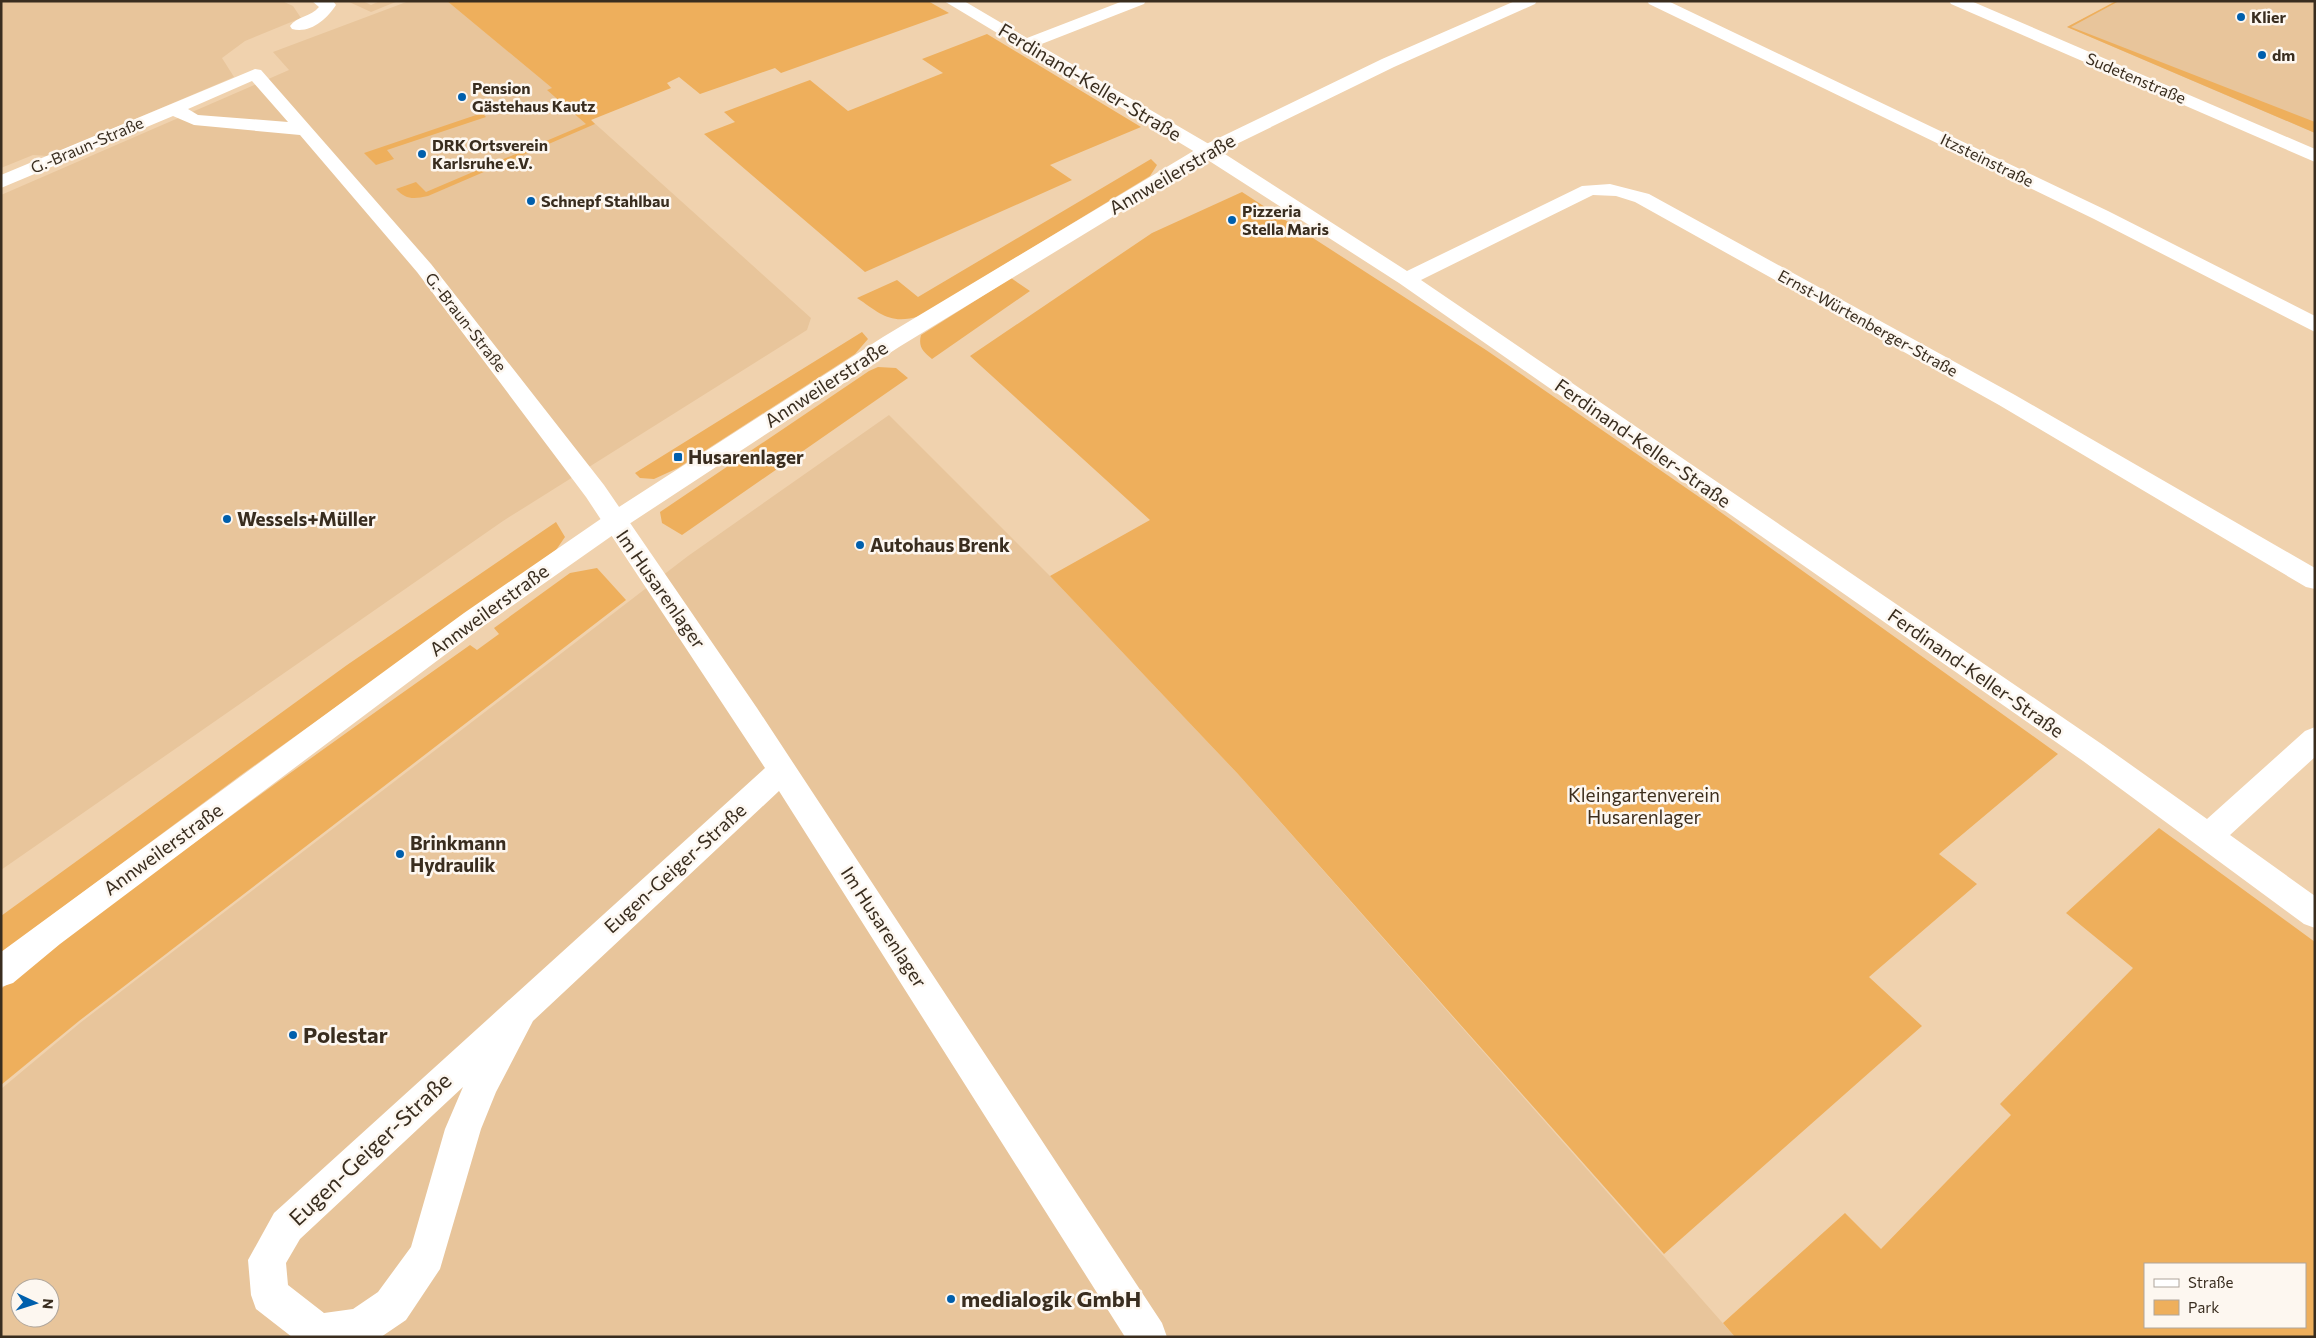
<svg xmlns="http://www.w3.org/2000/svg" width="2316" height="1338" viewBox="0 0 2316 1338" font-family="Commissioner,sans-serif">
<style>
.built{fill:#e8c59b;fill-rule:evenodd}
.green{fill:#eeaf5c;fill-rule:evenodd}
.lines{fill:none;stroke-linecap:round;stroke-linejoin:round}
.minor{fill:#fff;fill-rule:evenodd}
.tertiary{fill:#fff;fill-rule:evenodd}
.secondary{fill:#fff;fill-rule:evenodd}
.poi-dot{fill:#005fac;stroke:#fdf7f0;stroke-width:2}
.labels{text-anchor:middle;stroke-width:5;stroke-linejoin:round;paint-order:stroke}
.far-poi-label{font-size:16px;font-weight:bold;fill:#392d1f;stroke:#fdf7f0;text-anchor:start}
.far-street-label{font-size:16px;fill:#392d1f;stroke:#fdf7f0}
.street-label{font-size:19px;fill:#392d1f;stroke:#fdf7f0}
.poi-label{font-size:19px;font-weight:bold;fill:#392d1f;stroke:#fdf7f0;text-anchor:start}
.park-label{font-size:19px;fill:#3d2e1d;stroke:#fdf7f0}
.near-poi-label{font-size:22px;font-weight:bold;fill:#392d1f;stroke:#fdf7f0;text-anchor:start}
.near-street-label{font-size:22px;fill:#392d1f;stroke:#fdf7f0}
</style>
<rect width="100%" height="100%" fill="#f0d2ae"/>
<!-- built -->
<path class="built" d="M 1,1 L 282,1 L 293,6 L 301,18 L 245,41 L 222,58 L 234,77 L 48,156 L 33,155 L 1,168 Z
M 347,1 L 363,1 L 371,5 L 380,1 L 398,1 L 371,12 Z
M 409,1 L 447,1 L 591,120 L 811,318 L 807,330 L 503,521 L 1,870 L 1,195 L 289,70 L 273,52 Z
M 2117,1 L 2315,1 L 2315,133 L 2067,27 Z
M 889,415 L 1050,576 L 1238,774 L 1735,1337 L 1,1337 L 1,1089 L 80,1023 L 688,556 ZM 20,1288 L 50,1288 L 50,1318 L 20,1318 Z"/>
<!-- green -->
<path class="green" d="M 447,1 L 928,1 L 949,13 L 781,73 L 775,68 L 700,94 L 679,77 L 667,83 L 671,88 L 591,120 L 595,124 L 428,196 C 414,199 406,200 396,189 L 416,182 L 426,192 L 586,124 L 547,90 L 552,88 Z
M 2116,1 L 2119,1 L 2071,27 L 2315,122 L 2315,133 L 2067,27 Z
M 987,34 L 1141,127 L 1050,165 L 1072,180 L 865,272 L 704,134 L 735,122 L 724,112 L 810,80 L 848,111 L 943,73 L 922,59 Z
M 482,113 L 486,117 L 387,150 L 394,159 L 376,165 L 364,153 Z
M 1151,159 L 1157,165 L 1150,176 L 920,316 C 890,325 881,314 857,298 L 897,280 L 918,297 Z
M 1242,192 L 1486,350 L 1705,501 L 2058,754 L 1939,854 L 1977,884 L 1869,977 L 1922,1026 L 1664,1254 L 1238,774 L 1050,576 L 1150,520 L 970,356 L 1152,233 Z
M 1011,278 L 1030,291 L 932,359 C 923,352 918,347 921,335 Z
M 862,332 L 868,339 L 855,354 L 678,468 L 654,479 L 640,478 L 635,473 Z
M 878,367 L 896,368 L 908,378 L 682,535 L 662,523 L 660,512 L 869,371 Z
M 556,522 L 565,537 L 556,550 L 241,775 L 1,953 L 1,916 L 347,665 Z
M 597,568 L 626,600 L 79,1021 L 1,1085 L 1,989 C 154,869 312,757 470,645 L 477,650 L 499,634 L 494,628 L 570,573 Z
M 2159,828 L 2315,942 L 2315,1337 L 1735,1337 L 1723,1323 L 1845,1213 L 1881,1249 L 2011,1115 L 2000,1104 L 2133,968 L 2066,913 ZM 2145,1264 L 2305,1264 L 2305,1327 L 2145,1327 Z"/>
<g class="lines">
<!-- minor -->
<path class="minor" d="M 312,1 L 333,1 L 336,5 C 327,19 310,34 292,29 L 290,26 C 297,16 311,17 319,7 Z
M 944,1 L 964,1 L 1027,38 L 1123,1 L 1146,1 L 1144,4 L 1039,45 L 1214,147 L 1407,271 L 1582,186 L 1610,184 L 1649,194 L 2015,395 L 2315,568 L 2315,589 L 2306,587 L 1999,405 L 1635,202 L 1616,196 L 1593,195 L 1421,280 L 2103,745 L 2207,819 L 2305,731 L 2315,727 L 2315,757 L 2230,835 L 2315,896 L 2315,928 L 2304,924 L 2083,761 L 1399,283 L 1200,155 Z
M 1647,1 L 1668,1 L 2108,211 L 2315,316 L 2315,332 L 2094,219 L 1649,4 Z
M 255,69 L 261,70 L 431,264 L 604,485 L 757,708 L 1162,1323 L 1167,1337 L 1125,1337 L 779,791 L 533,1021 L 496,1092 L 481,1129 L 440,1269 L 406,1320 L 381,1337 L 292,1337 L 256,1309 L 251,1295 L 248,1260 L 274,1213 L 765,768 L 586,497 L 417,272 L 300,135 L 194,125 L 173,116 L 1,188 L 1,175 ZM 252,81 L 288,122 L 198,115 L 188,109 ZM 463,1087 L 445,1129 L 411,1247 L 378,1292 L 353,1309 L 324,1313 L 288,1285 L 286,1263 L 300,1239 Z"/>
<!-- tertiary -->
<path class="tertiary" d="M 1515,1 L 1537,1 L 1535,4 L 1394,67 L 1214,155 L 899,347 L 623,528 L 482,627 L 60,944 L 13,983 L 1,987 L 1,952 L 464,613 L 605,516 L 883,337 L 1200,147 L 1382,59 Z"/>
<!-- secondary -->
<path class="secondary" d="M 1949,1 L 1971,1 L 2315,149 L 2315,162 L 1951,4 Z"/>
</g>
<!-- markers -->
<g class="poi-dot">
<circle cx="2241" cy="17" r="5"/>
<circle cx="2262" cy="55" r="5"/>
<circle cx="462" cy="97" r="5"/>
<circle cx="422" cy="154" r="5"/>
<circle cx="531" cy="201" r="5"/>
<circle cx="1232" cy="220" r="5"/>
<rect x="673" y="452" width="10" height="10" rx="2.5"/>
<circle cx="227" cy="519" r="5"/>
<circle cx="860" cy="545" r="5"/>
<circle cx="400" cy="854" r="5"/>
<circle cx="293" cy="1035" r="5"/>
<circle cx="951" cy="1299" r="5"/>
</g>
<g class="labels">
<!-- far-poi labels -->
<g class="far-poi-label">
<text x="2251" y="23">Klier</text>
<text x="2272" y="61">dm</text>
<text x="472" y="94">Pension<tspan x="472" dy="18">Gästehaus Kautz</tspan></text>
<text x="432" y="151">DRK Ortsverein<tspan x="432" dy="18">Karlsruhe e.V.</tspan></text>
<text x="541" y="207">Schnepf Stahlbau</text>
<text x="1242" y="217">Pizzeria<tspan x="1242" dy="18">Stella Maris</tspan></text>
</g>
<!-- far-street labels -->
<g class="far-street-label">
<text transform="translate(2136 78) rotate(23)" y="6">Sudetenstraße</text>
<text transform="translate(87 145) rotate(-23)" y="6">G.-Braun-Straße</text>
<text transform="translate(1987 160) rotate(26)" y="6">Itzsteinstraße</text>
<text transform="translate(466 322) rotate(52)" y="6">G.-Braun-Straße</text>
<text transform="translate(1868 323) rotate(29)" y="6">Ernst-Würtenberger-Straße</text>
</g>
<!-- street labels -->
<g class="street-label">
<text transform="translate(1090 82) rotate(31)" y="7">Ferdinand-Keller-Straße</text>
<text transform="translate(1172 174) rotate(-30)" y="7">Annweilerstraße</text>
<text transform="translate(826 384) rotate(-33)" y="7">Annweilerstraße</text>
<text transform="translate(1643 443) rotate(35)" y="7">Ferdinand-Keller-Straße</text>
<text transform="translate(661 589) rotate(55)" y="7">Im Husarenlager</text>
<text transform="translate(489 610) rotate(-36)" y="7">Annweilerstraße</text>
<text transform="translate(1976 673) rotate(35)" y="7">Ferdinand-Keller-Straße</text>
<text transform="translate(163 849) rotate(-36)" y="7">Annweilerstraße</text>
<text transform="translate(675 868) rotate(-42)" y="7">Eugen-Geiger-Straße</text>
<text transform="translate(884 927) rotate(57)" y="7">Im Husarenlager</text>
</g>
<!-- poi labels -->
<g class="poi-label">
<text x="688" y="464">Husarenlager</text>
<text x="237" y="526">Wessels+Müller</text>
<text x="870" y="552">Autohaus Brenk</text>
<text x="410" y="850">Brinkmann<tspan x="410" dy="22">Hydraulik</tspan></text>
</g>
<!-- park labels -->
<g class="park-label">
<text x="1644" y="802">Kleingartenverein<tspan x="1644" dy="22">Husarenlager</tspan></text>
</g>
<!-- near-poi labels -->
<g class="near-poi-label">
<text x="303" y="1043">Polestar</text>
<text x="961" y="1307">medialogik GmbH</text>
</g>
<!-- near-street labels -->
<g class="near-street-label">
<text transform="translate(370 1149) rotate(-43)" y="8">Eugen-Geiger-Straße</text>
</g>
</g>
<!-- border -->
<rect width="2316" height="1338" fill="none" stroke="#392d1f" stroke-width="5"/>
<!-- legend -->
<rect x="2144" y="1263" width="162" height="65" fill="#fdf7f0" stroke="#afa69c"/>
<rect x="2154" y="1279" width="25" height="8" fill="#ffffff" stroke="#afa69c"/>
<text x="2188" y="1288" font-size="15" fill="#392d1f">Straße</text>
<rect x="2154" y="1300" width="25" height="15" fill="#eeaf5c" stroke="#afa69c"/>
<text x="2188" y="1313" font-size="15" fill="#392d1f">Park</text>
<!-- north arrow -->
<g transform="translate(35 1303) rotate(94)"><circle r="24" fill="#fdf7f0" stroke="#afa69c"/>
<path d="M0-4L9 19L0 12L-9 19Z" fill="#005fac"/>
<text y="-8" font-size="14" font-weight="bold" text-anchor="middle" fill="#392d1f">N</text>
</g>
</svg>
